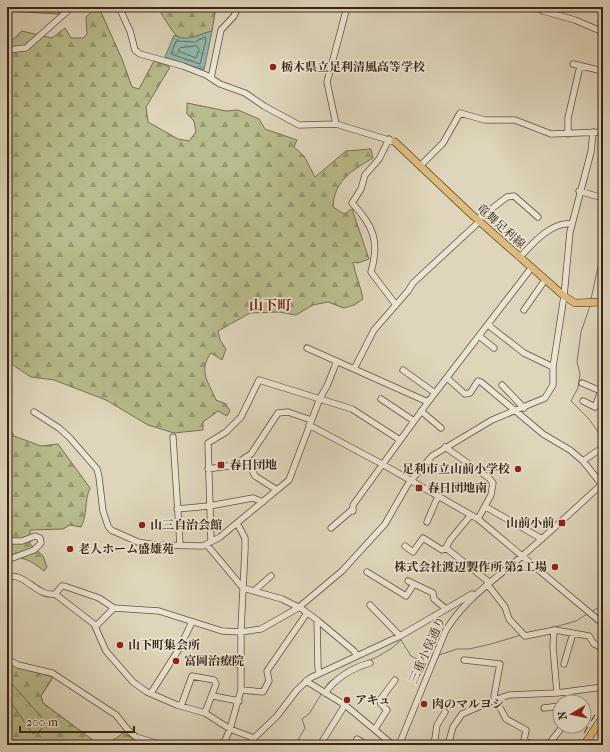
<svg xmlns="http://www.w3.org/2000/svg" width="610" height="752" viewBox="0 0 610 752" font-family="'IM FELL French Canon','Noto Serif JP',serif">
<style>
.grass{fill:url(#grass-tufts);stroke:#787050}
.forest{fill:url(#forest-firs);stroke:#787050}
.water{fill:url(#water-ripples);stroke:#6f7d71}
.lines{fill:none;stroke-linecap:round;stroke-linejoin:round}
.shore{stroke:#666e62;stroke-width:1}
.stream{stroke:#6f7d71;stroke-width:1}
.minor-casing{stroke:#62503f;stroke-width:7}
.major-casing{stroke:#382416;stroke-width:8}
.minor{stroke:#eae4d2;stroke-width:5.5}
.major{stroke:#dfba7d;stroke-width:7}
.rail{stroke:#382416;stroke-width:1;stroke-dasharray:7 7;stroke-linecap:butt}
.poi-dot{fill:#8f2418;stroke:#eae4d2;stroke-width:1.5}
.labels{text-anchor:middle;stroke-width:3.5;stroke-linejoin:round;paint-order:stroke}
.poi-label{font-size:12px;font-weight:bold;fill:#382416;stroke:#eae4d2;text-anchor:start}
.street-label{font-size:12px;fill:#382416;stroke:#eae4d2}
.quarter-label{font-size:14px;font-weight:bold;fill:#7a1f14;stroke:#eae4d2}
</style>
<defs>
<pattern id="grass-tufts" width="24" height="20" patternUnits="userSpaceOnUse"><rect width="24" height="20" fill="#b8bb8b"/><path d="M3 7l-1-3M5 7V3M7 7l1-3M15 17l-1-3M17 17v-4M19 17l1-3" fill="none" stroke="#979871"/></pattern>
<pattern id="forest-firs" width="22" height="20" patternUnits="userSpaceOnUse"><rect width="22" height="20" fill="#b8bb8b"/><path d="M5 1l3.5 6h-7zM16 11l3.5 6h-7z" fill="#979871"/></pattern>
<pattern id="water-ripples" width="26" height="14" patternUnits="userSpaceOnUse"><rect width="26" height="14" fill="#93b9ae"/><path d="M2 4q2-2 4 0t4 0M15 11q2-2 4 0t4 0" fill="none" stroke="#79968d"/></pattern>
</defs>
<rect width="100%" height="100%" fill="#ded5ba"/>
<filter id="stains"><feTurbulence type="fractalNoise" baseFrequency=".005" numOctaves="4"/><feColorMatrix values="0 0 0 0 .2 0 0 0 0 .09 0 0 0 0 .02 0 0 0 .5 -.17"/></filter>
<radialGradient id="worn" r=".72"><stop offset=".6" stop-color="#630" stop-opacity="0"/><stop offset="1" stop-color="#630" stop-opacity=".3"/></radialGradient>
<!-- grass -->
<path class="grass" d="M 7,658 L 28,670 L 53,677 L 41,696 L 43,703 L 94,741 L 7,737 Z"/>
<!-- forest -->
<path class="forest" d="M 7,7 L 65,7 L 58,14 L 7,11 Z
M 159,7 L 175,7 L 183,10 L 184,7 L 216,7 L 212,31 C 190,36 182,49 168,24 C 164,18 160,13 159,7 Z
M 93,10 L 100,10 L 122,59 L 132,87 L 139,89 L 154,61 L 170,67 L 146,107 L 148,122 L 178,139 L 189,141 L 196,132 L 194,121 L 187,114 L 187,103 L 226,111 L 238,110 L 259,119 L 265,129 L 297,140 L 294,147 L 304,156 L 315,177 L 346,151 L 371,149 L 373,158 C 353,170 334,180 333,207 L 344,214 L 352,209 L 369,259 L 358,263 L 353,262 C 355,275 361,286 363,299 L 354,305 L 344,308 L 328,302 L 313,305 L 296,315 L 279,312 L 250,313 L 218,331 L 220,340 L 226,349 L 222,360 L 211,353 C 198,371 208,381 216,400 L 226,404 L 230,411 L 227,416 L 218,411 L 203,422 L 203,430 L 174,433 L 148,425 L 106,400 L 54,380 L 31,377 L 7,361 L 7,45 L 22,31 L 52,38 L 65,28 L 71,38 L 83,38 L 87,34 L 86,17 Z
M 7,424 L 14,436 L 41,446 L 58,444 L 90,488 C 84,501 88,514 81,527 L 70,525 L 63,529 L 30,530 L 30,544 L 43,556 L 47,567 L 44,571 C 33,562 21,554 7,560 Z
M 7,659 L 28,670 L 53,677 L 41,696 L 43,703 L 94,741 C 103,746 115,740 123,733 L 146,745 L 7,745 L 7,697 L 33,734 L 41,730 L 44,720 L 12,684 L 7,689 Z"/>
<!-- water -->
<path class="water" d="M 212,31 L 204,70 L 165,57 L 174,35 C 188,42 198,35 212,31 Z"/>
<g class="lines">
<!-- shore -->
<path class="shore" d="M 205,37 L 206,40 L 200,64 L 171,54 L 176,41 L 195,42 Z
M 197,46 L 199,49 L 196,58 L 178,51 L 180,48 Z"/>
<!-- stream -->
<path class="stream" d="M 591,299 L 598,267 L 603,253
M 590,306 L 581,332 L 577,362 L 580,374 L 578,388 L 571,401 L 589,419 L 603,439
M 603,586 L 599,588 L 603,599
M 591,612 L 603,605
M 555,627 L 576,621 L 587,614
M 434,666 L 439,655 L 457,649 L 469,649 L 491,644 L 521,635
M 351,668 L 377,657 L 392,648 L 401,640 L 411,656 L 429,665
M 325,688 L 329,682 L 342,674
M 295,745 L 305,728 L 302,719 L 309,714 L 322,693"/>
<!-- minor casing -->
<g class="minor-casing">
<path id="minor" d="M 119,7 L 130,31 L 135,50 L 140,54 L 183,66 L 206,75 L 220,84 L 245,93 L 264,106 L 299,125 L 336,124 L 395,142
M 537,7 L 543,11 L 575,20 L 603,32
M 7,50 L 26,48 L 72,7
M 573,64 L 603,71
M 211,78 L 221,30 L 234,16 L 238,7
M 336,124 L 327,82 L 347,7
M 568,134 L 568,118 L 580,66
M 389,139 L 379,159 L 365,175 L 361,189 L 352,203 C 373,225 380,241 371,272 L 396,305
M 420,166 L 443,143 L 460,113 L 485,120 L 515,120 L 551,134 L 603,132
M 579,191 L 603,198
M 478,219 L 507,197 L 514,196 L 538,217
M 520,257 C 533,243 552,221 572,224
M 524,310 L 545,280
M 488,325 L 524,353 L 553,367
M 479,336 L 494,348
M 307,348 L 428,402
M 354,369 L 374,330 L 408,291 L 413,283 L 480,221
M 403,370 L 435,393
M 447,378 L 465,394 L 470,393 L 478,381 L 481,382 L 543,434 L 570,450 L 583,461 L 602,485
M 582,383 L 603,392
M 502,385 L 524,408
M 381,399 L 414,421
M 583,401 L 595,407 L 601,391
M 421,411 L 441,428
M 34,412 L 59,428 L 69,437 L 97,469 L 99,477 L 103,511 L 108,526 L 111,530 L 138,542 L 156,545 L 203,546 L 220,537 L 289,480 L 320,398 L 327,386 L 337,361
M 309,425 L 382,464 L 478,519 L 603,624
M 173,437 L 180,544
M 445,447 L 489,478 L 493,483 L 491,495 L 478,519
M 246,458 L 255,476 L 277,490
M 583,461 L 603,447
M 208,469 L 234,465 L 251,454 L 278,413 L 288,412 L 311,420
M 486,507 L 542,539
M 177,509 L 209,506 L 253,498 L 263,502
M 353,511 L 353,505 L 428,402 L 532,267
M 471,515 L 450,540 L 446,548 L 489,582
M 427,522 L 438,496
M 331,528 L 353,509
M 211,541 L 208,443 L 226,432 L 241,417 L 259,380 L 352,409 L 400,440
M 207,545 L 243,588 L 282,599 L 302,609 L 317,620 L 318,668 L 319,673
M 405,546 L 413,552 L 423,538 L 442,550 L 446,548
M 7,560 L 34,550 L 41,543 L 40,538 L 35,536 L 22,541 L 11,541
M 367,572 L 406,596 L 414,584
M 7,577 C 26,572 36,597 55,594 L 94,624 L 106,651 L 133,682 L 147,692 L 177,705 L 205,713 L 230,729 L 254,738
M 408,581 L 433,593 L 434,599 L 446,609
M 487,584 L 505,607 L 509,619 L 525,636 L 555,630 L 589,636 L 594,644 L 603,648
M 254,591 L 271,576
M 55,594 L 62,586 L 64,586 L 99,598 L 114,608 L 159,611 L 222,631 L 241,632 L 261,629 L 298,608 L 342,571 L 385,524 L 408,484 L 432,456 L 492,420 L 545,398 L 553,385 L 553,367 L 564,296 L 570,232 L 591,152 L 593,132
M 370,605 L 400,636
M 317,620 L 354,651 L 357,656
M 96,626 L 114,608
M 554,630 L 553,647 L 557,693
M 7,659 L 18,665 L 52,673 L 116,715 L 128,730 L 136,737 L 162,745
M 206,660 L 240,665
M 464,660 L 500,664 L 494,696 L 506,719 L 526,730 L 524,740 L 532,745
M 564,664 L 573,633
M 306,681 L 345,705 L 393,745
M 241,690 L 263,692 L 269,681 L 267,671 L 269,668 L 307,613
M 568,692 L 570,702
M 151,693 L 179,649 L 192,622
M 325,693 C 336,678 352,668 370,663
M 213,696 L 239,701
M 181,706 L 192,676 L 214,680 L 216,684 L 205,713
M 544,708 L 560,706
M 375,729 L 387,710 L 381,704 L 380,700 L 395,680
M 399,744 L 426,745
M 223,745 L 230,729 L 241,690 L 241,630 L 245,549 L 245,538 L 237,523
M 249,745 L 254,738 L 277,716 L 297,690 L 310,678 L 400,636 L 472,594
M 320,745 L 345,705
M 355,745 L 357,739 L 367,745
M 399,745 L 446,630 C 465,599 494,580 521,557 C 549,533 576,508 603,483
M 434,745 L 437,725 L 445,712
M 448,745 L 453,727 L 462,714 L 497,699 L 509,695 L 557,693 L 603,687
M 548,745 L 563,726"/>
</g>
<!-- major casing -->
<g class="major-casing">
<path id="major" d="M 395,142 L 470,213 L 564,296 L 575,303 L 603,302
M 584,745 L 603,717"/>
</g>
<!-- minor -->
<use href="#minor" class="minor"/>
<!-- major -->
<use href="#major" class="major"/>
<!-- rail -->
<path class="rail" d="M 577,745 L 603,701"/>
</g>
<!-- markers -->
<g class="poi-dot">
<circle cx="273" cy="67" r="4"/>
<rect x="217" y="461" width="8" height="8" rx="2"/>
<circle cx="518" cy="469" r="4"/>
<rect x="415" y="484" width="8" height="8" rx="2"/>
<rect x="558" y="519" width="8" height="8" rx="2"/>
<circle cx="142" cy="525" r="4"/>
<circle cx="70" cy="549" r="4"/>
<circle cx="555" cy="567" r="4"/>
<circle cx="120" cy="645" r="4"/>
<circle cx="176" cy="661" r="4"/>
<circle cx="347" cy="700" r="4"/>
<circle cx="424" cy="704" r="4"/>
</g>
<g class="labels">
<!-- poi labels -->
<g class="poi-label">
<text x="281" y="71">栃木県立足利清風高等学校</text>
<text x="229" y="469">春日団地</text>
<text x="510" y="473" text-anchor="end">足利市立山前小学校</text>
<text x="427" y="492">春日団地南</text>
<text x="554" y="527" text-anchor="end">山前小前</text>
<text x="150" y="529">山三自治会館</text>
<text x="78" y="553">老人ホーム盛雄苑</text>
<text x="547" y="571" text-anchor="end">株式会社渡辺製作所 第2工場</text>
<text x="128" y="649">山下町集会所</text>
<text x="184" y="665">富岡治療院</text>
<text x="355" y="704">アキュ</text>
<text x="432" y="708">肉のマルヨシ</text>
</g>
<!-- street labels -->
<g class="street-label">
<text transform="translate(501 226) rotate(42)" y="4">竜舞足利線</text>
<text transform="translate(427 650) rotate(-66)" y="4">三重小俣通り</text>
</g>
<!-- quarter labels -->
<g class="quarter-label">
<text x="270" y="310">山下町</text>
</g>
</g>
<!-- margin -->
<rect width="610" height="752" fill="none" stroke="#ded5ba" stroke-width="24"/>
<rect x="8" y="8" width="594" height="736" fill="none" stroke="#382416" stroke-width="2"/>
<rect x="12" y="12" width="586" height="728" fill="none" stroke="#382416"/>
<!-- north arrow -->
<g transform="translate(572 714) rotate(261)"><circle r="19" fill="#eae4d2" stroke="#a39787"/>
<path d="M0-3L7 15L0 10L-7 15Z" fill="#8f2418"/>
<text y="-6" font-size="11" font-weight="bold" text-anchor="middle" fill="#382416">N</text>
</g>
<!-- scale -->
<path d="M20 726v6h114v-6" fill="none" stroke="#382416" stroke-width="2"/>
<text x="26" y="726" font-size="12" fill="#382416" stroke="#eae4d2" stroke-width="3" paint-order="stroke">200 m</text>
<rect width="100%" height="100%" filter="url(#stains)"/>
<rect width="100%" height="100%" fill="url(#worn)"/>
</svg>
